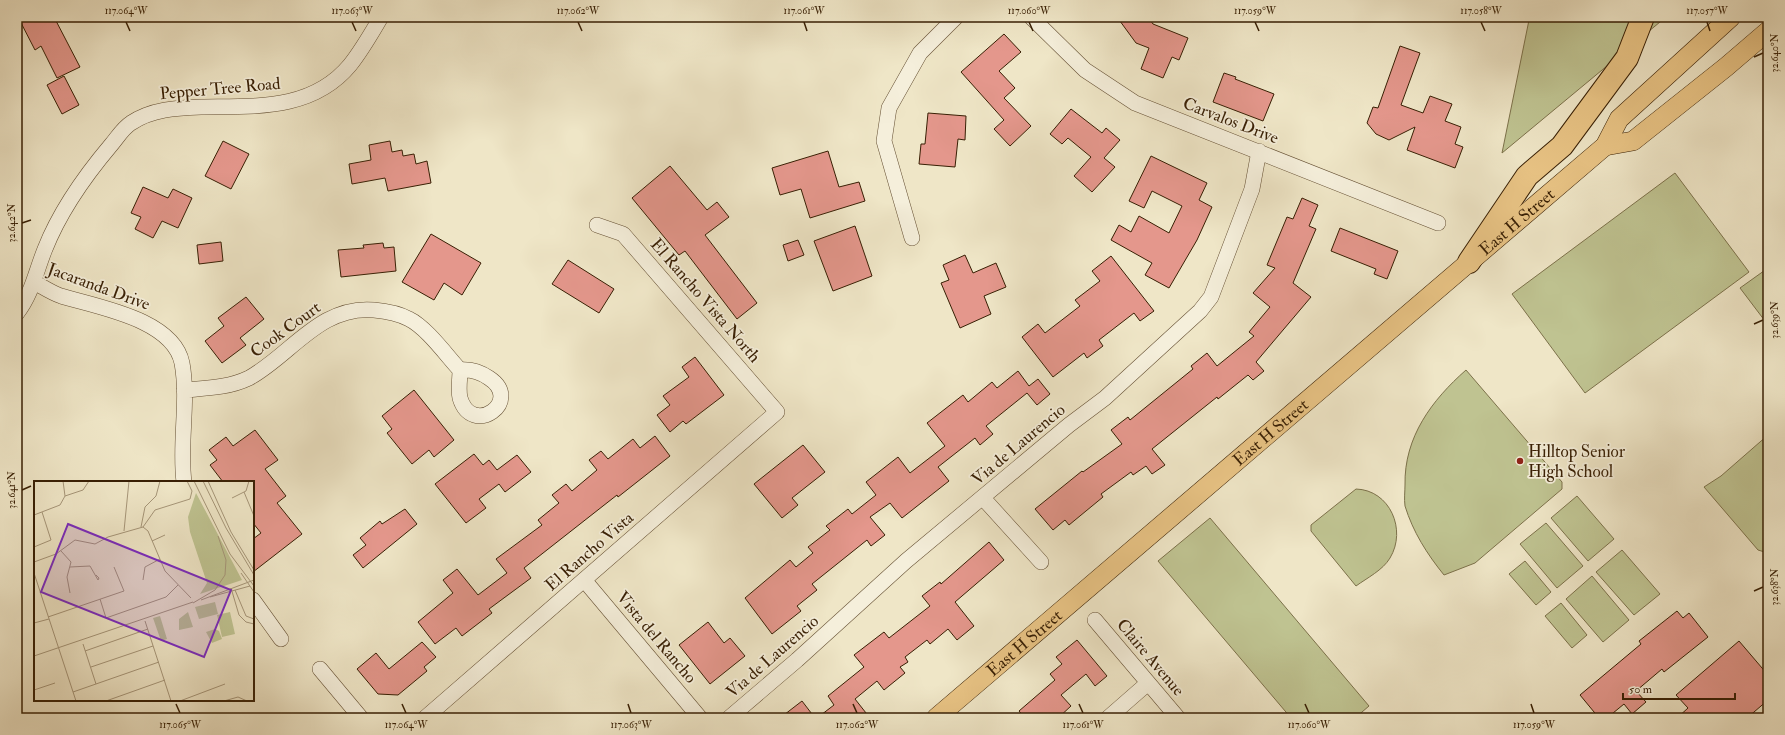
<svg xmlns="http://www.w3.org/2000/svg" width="1785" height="735" viewBox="0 0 1785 735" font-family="'IM FELL Double Pica',serif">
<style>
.green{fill:#bfc391;stroke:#7c714a}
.building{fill:#e4978c;stroke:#381f04}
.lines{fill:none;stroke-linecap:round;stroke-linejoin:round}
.minor-casing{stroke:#665135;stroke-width:16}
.major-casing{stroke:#381f04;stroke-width:20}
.highway-casing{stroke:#381f04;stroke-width:24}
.minor{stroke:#f5efdb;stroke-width:15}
.major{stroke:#e8c384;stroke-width:19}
.highway{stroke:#e8c384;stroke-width:22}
.ticks{fill:none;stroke:#381f04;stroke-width:1.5}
.poi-dot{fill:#8f2418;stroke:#f5efdb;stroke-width:1.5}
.labels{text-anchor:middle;stroke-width:3.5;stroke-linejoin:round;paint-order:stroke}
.street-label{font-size:17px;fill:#381f04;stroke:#f5efdb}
.poi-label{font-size:17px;fill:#381f04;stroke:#f5efdb;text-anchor:start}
.inset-road{fill:none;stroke:#a69679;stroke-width:1}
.view{fill:#7b2cbf;fill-opacity:0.15;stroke:#7b2cbf;stroke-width:2}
.inset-edge{fill:none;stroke:#381f04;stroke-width:2}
.neatline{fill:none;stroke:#381f04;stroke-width:1.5}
.ticks-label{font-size:10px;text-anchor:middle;fill:#381f04}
</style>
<rect width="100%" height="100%" fill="#efe6c7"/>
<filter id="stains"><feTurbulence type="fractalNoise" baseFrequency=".005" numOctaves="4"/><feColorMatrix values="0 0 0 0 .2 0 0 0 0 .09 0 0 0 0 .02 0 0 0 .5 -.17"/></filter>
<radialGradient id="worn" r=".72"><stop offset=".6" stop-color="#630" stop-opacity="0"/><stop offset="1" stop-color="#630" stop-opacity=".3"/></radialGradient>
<!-- green -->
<path class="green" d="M 1527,17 L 1666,17 L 1502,153 L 1529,20 Z
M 1675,173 L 1749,272 L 1585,393 L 1512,294 Z
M 1768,268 L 1768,325 L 1740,288 Z
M 1466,370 L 1562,482 L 1562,489 L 1475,563 L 1444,575 C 1427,554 1413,532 1405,506 C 1404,499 1405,491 1405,485 C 1404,437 1432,400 1466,370 Z
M 1768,435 L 1768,553 L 1758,550 L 1704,487 L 1721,476 Z
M 1356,489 C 1390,490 1407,530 1390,558 C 1383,570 1367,578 1356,586 L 1311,531 L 1311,525 Z
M 1577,496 L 1614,539 L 1588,561 L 1551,518 Z
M 1210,518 L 1369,706 L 1355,718 L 1291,718 L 1158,561 Z
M 1546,523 L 1583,566 L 1557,588 L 1520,544 Z
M 1622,550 L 1660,594 L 1634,615 L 1596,572 Z
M 1525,561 L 1551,592 L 1536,605 L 1509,574 Z
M 1592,576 L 1629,620 L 1603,642 L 1566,599 Z
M 1561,603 L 1587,635 L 1572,648 L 1545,616 Z"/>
<!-- building -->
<path class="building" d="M 18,17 L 54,17 L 80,67 L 57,78 L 41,46 L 35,50 Z
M 1117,17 L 1148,17 L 1153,24 L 1188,38 L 1179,60 L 1172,57 L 1163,78 L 1141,69 L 1149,48 L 1136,43 Z
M 1004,34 L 1021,52 L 999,71 L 1015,88 L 1004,98 L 1031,126 L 1010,146 L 994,129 L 1004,120 L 961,72 Z
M 1400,46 L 1420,53 L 1401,105 L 1423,113 L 1430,96 L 1452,104 L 1445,121 L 1461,127 L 1455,144 L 1463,147 L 1455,168 L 1407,150 L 1415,127 L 1389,140 L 1376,134 L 1367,123 L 1373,107 L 1378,108 Z
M 1224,73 L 1236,77 L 1235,79 L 1274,94 L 1263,121 L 1213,102 Z
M 64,76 L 79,105 L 62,114 L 47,85 Z
M 1071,109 L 1102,133 L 1106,128 L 1120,140 L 1104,158 L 1115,167 L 1092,192 L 1074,176 L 1091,157 L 1068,138 L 1062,144 L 1050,134 Z
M 928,113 L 966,116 L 965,140 L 958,139 L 955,167 L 919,164 L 921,144 L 925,144 Z
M 223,141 L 249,154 L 231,189 L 205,176 Z
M 390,141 L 392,152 L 402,150 L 403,156 L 414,154 L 416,164 L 427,161 L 431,183 L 388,191 L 385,178 L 352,184 L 349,164 L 371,160 L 369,145 Z
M 828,151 L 839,187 L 859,182 L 865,201 L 810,218 L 801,189 L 780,195 L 772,168 Z
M 1151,156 L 1207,183 L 1199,200 L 1212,207 L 1197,240 L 1169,288 L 1145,275 L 1152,263 L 1111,240 L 1119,225 L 1131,232 L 1139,216 L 1169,233 L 1182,206 L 1152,191 L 1144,208 L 1129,201 Z
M 670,166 L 707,210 L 717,202 L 729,217 L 705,235 L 757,303 L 737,319 L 685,251 L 679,255 L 632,198 Z
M 143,187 L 168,198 L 173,189 L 192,198 L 178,228 L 162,221 L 153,238 L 135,229 L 141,217 L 131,213 Z
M 1302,198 L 1318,205 L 1309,226 L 1316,229 L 1293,283 L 1311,297 L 1256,362 L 1264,371 L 1253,380 L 1248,375 L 1218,399 L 1217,397 L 1152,449 L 1165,465 L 1152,474 L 1146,466 L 1133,475 L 1131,472 L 1101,494 L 1103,497 L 1069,525 L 1065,520 L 1053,530 L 1035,509 L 1082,471 L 1083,472 L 1122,444 L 1111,430 L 1128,417 L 1130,420 L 1193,369 L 1191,366 L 1207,353 L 1217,366 L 1254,336 L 1249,332 L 1270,307 L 1253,293 L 1275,268 L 1267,265 L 1287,217 L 1293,219 Z
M 855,226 L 872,276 L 833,291 L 814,241 Z
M 1340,228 L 1398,251 L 1387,279 L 1374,274 L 1376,269 L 1331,251 Z
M 431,234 L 481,263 L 462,295 L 444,283 L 434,300 L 402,282 Z
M 798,240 L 804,255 L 788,261 L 783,245 Z
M 221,242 L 223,261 L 199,264 L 197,245 Z
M 383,243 L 384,248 L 394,247 L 396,271 L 341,277 L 338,250 L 364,248 L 363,245 Z
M 965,255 L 973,273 L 996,263 L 1006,287 L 984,296 L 991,314 L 960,328 L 941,283 L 949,280 L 943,265 Z
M 1111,256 L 1154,311 L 1140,321 L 1134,313 L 1099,340 L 1103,346 L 1087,358 L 1084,353 L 1053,377 L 1022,337 L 1038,324 L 1045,333 L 1080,306 L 1075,300 L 1100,281 L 1092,271 Z
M 568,260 L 614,289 L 599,313 L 552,284 Z
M 246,297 L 264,319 L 240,338 L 246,345 L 222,363 L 205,341 L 224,326 L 218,318 Z
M 695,357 L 724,395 L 686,424 L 683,421 L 670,432 L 657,415 L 670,405 L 663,396 L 689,377 L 682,367 Z
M 1018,371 L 1029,386 L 1038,379 L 1050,394 L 1037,405 L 1027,393 L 986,426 L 993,434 L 980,445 L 975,438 L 938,467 L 949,481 L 902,518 L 890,503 L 870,517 L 885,535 L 871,546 L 867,540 L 812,584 L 817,590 L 797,606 L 801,611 L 772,634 L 745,598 L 790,560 L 796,567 L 813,553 L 808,547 L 830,530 L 826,526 L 848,509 L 852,514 L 876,495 L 866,482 L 898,457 L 910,473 L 945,446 L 927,423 L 963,395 L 968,402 L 992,382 L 997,388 Z
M 414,390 L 454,440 L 434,457 L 429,450 L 412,464 L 387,433 L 392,429 L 382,416 Z
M 255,430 L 278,460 L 265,469 L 286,496 L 277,503 L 302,534 L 253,572 L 253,539 L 261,533 L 253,523 L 253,482 L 223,482 L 210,465 L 217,460 L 209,450 L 226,437 L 233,446 Z
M 655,436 L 670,456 L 618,497 L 617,495 L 524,568 L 531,578 L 489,609 L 492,613 L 462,636 L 456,628 L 435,644 L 418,622 L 453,593 L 443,580 L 457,569 L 478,595 L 507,573 L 496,559 L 542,525 L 538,520 L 559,503 L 552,495 L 566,484 L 572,491 L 597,470 L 589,460 L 601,451 L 608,459 L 633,439 L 640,448 Z
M 803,445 L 825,472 L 792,498 L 798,505 L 782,518 L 754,484 Z
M 474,454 L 483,465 L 489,460 L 497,470 L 517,455 L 531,472 L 505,492 L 499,484 L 479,499 L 486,508 L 466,523 L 435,484 Z
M 405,509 L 417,524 L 363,568 L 353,555 L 366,545 L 360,538 L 380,521 L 382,524 Z
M 989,542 L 1004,560 L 955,602 L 974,626 L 957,640 L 948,629 L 930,644 L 927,640 L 905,657 L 908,662 L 900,667 L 905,673 L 884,690 L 877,681 L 855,699 L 870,718 L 817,718 L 834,705 L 828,696 L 864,667 L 854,655 L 884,632 L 889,638 L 930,606 L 922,596 L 940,582 L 941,584 Z
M 1677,611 L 1683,618 L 1689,613 L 1708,637 L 1664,672 L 1662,669 L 1636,691 L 1646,702 L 1632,714 L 1624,704 L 1607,718 L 1599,718 L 1580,695 L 1641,644 L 1639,641 Z
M 708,622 L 724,643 L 730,638 L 745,656 L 710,684 L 679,645 Z
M 1077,640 L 1107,676 L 1095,686 L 1086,674 L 1061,695 L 1071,706 L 1058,718 L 1025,718 L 1019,711 L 1055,680 L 1050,674 L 1062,664 L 1056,657 Z
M 1739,641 L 1768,675 L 1768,700 L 1747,718 L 1677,718 L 1688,708 L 1676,695 Z
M 422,642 L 436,657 L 424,667 L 427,671 L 398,695 L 378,694 L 357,669 L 376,653 L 389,669 Z
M 802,701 L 815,718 L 780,718 Z"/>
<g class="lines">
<!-- minor casing -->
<g class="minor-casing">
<path id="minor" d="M 1031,17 L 1085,70 L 1135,103 L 1438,223
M 912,238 L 884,141 L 889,108 L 920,53 L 956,17
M 34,282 C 43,287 52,293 61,296 C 97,307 173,319 182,363 C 189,402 179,443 184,482
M 17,313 C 32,294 36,271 45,249 C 60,211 84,177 111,145 C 117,138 123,128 131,123 C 152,109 176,108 201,107 C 254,106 312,111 350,65 C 362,50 371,34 381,17
M 184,390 C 207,388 228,388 249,378 C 291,355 320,305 374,310 C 385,311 398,313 409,319 C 426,327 447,356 460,370 C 460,379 458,389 460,398 C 472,438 524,401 489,378 C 480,372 471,369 460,370
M 983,498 L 1041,562
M 585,581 L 700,718
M 253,600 L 281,639
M 1095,620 L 1178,718
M 320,669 L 361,718
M 425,718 L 777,412 L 623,234 L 597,225
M 729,718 L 797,660 L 906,561 L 1069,425 L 1105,398 L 1200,311 L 1211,297 L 1252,189 L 1259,151
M 1108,718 L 1148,683"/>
</g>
<!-- major casing -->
<g class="major-casing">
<g id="major">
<path d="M 1605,146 L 1633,141 L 1726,67 L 1768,31"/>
<path id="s1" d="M 936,718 L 1605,146 L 1619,119 L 1731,17"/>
</g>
</g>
<!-- highway casing -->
<g class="highway-casing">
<path id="highway" d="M 1469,262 L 1527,176 L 1562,146 L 1627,58 L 1643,17"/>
</g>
<!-- minor -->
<use href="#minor" class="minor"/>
<!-- major -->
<use href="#major" class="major"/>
<!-- highway -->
<use href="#highway" class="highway"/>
</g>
<!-- ticks -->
<path class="ticks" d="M 126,22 L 130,31M 352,22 L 356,31M 578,22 L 582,31M 804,22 L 807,31M 1029,22 L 1033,31M 1255,22 L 1259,31M 1481,22 L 1485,31M 1707,22 L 1710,31M 1754,57 L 1763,53M 22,223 L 31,220M 1754,324 L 1763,320M 22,490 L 31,486M 1754,591 L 1763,587M 176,704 L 180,713M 402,704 L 406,713M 628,704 L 631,713M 853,704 L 857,713M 1079,704 L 1083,713M 1305,704 L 1309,713M 1531,704 L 1534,713"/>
<!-- markers -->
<circle class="poi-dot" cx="1520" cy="461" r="4"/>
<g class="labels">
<!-- street labels -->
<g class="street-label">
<text transform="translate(220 88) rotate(-5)" y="6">Pepper Tree Road</text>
<text transform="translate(1231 120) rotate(21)" y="6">Carvalos Drive</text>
<text dy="6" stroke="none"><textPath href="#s1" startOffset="764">East H Street</textPath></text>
<text transform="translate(99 286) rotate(20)" y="6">Jacaranda Drive</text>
<text transform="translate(706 300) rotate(49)" y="6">El Rancho Vista North</text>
<text transform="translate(285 329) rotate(-36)" y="6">Cook Court</text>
<text dy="6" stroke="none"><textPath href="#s1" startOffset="440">East H Street</textPath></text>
<text transform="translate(1018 444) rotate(-40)" y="6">Via de Laurencio</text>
<text transform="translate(589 551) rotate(-41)" y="6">El Rancho Vista</text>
<text transform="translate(657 637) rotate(50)" y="6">Vista del Rancho</text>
<text dy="6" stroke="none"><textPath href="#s1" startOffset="116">East H Street</textPath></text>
<text transform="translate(772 656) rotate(-41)" y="6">Via de Laurencio</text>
<text transform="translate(1151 657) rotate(50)" y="6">Claire Avenue</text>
</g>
<!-- poi labels -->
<g class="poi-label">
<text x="1528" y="457">Hilltop Senior<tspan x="1528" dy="20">High School</tspan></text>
</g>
</g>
<!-- overview -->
<g transform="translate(34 481)">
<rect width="220" height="220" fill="#efe6c7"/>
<path d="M 162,12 L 208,99 L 166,113 L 173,102 L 156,51 L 154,36 ZM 181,121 L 184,133 L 165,138 L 161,126 ZM 154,131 L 159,146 L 145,149 L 145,138 ZM 196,131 L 201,153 L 188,156 L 183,134 ZM 126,135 L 133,158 L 127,160 L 119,137 ZM 181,148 L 185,150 L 188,158 L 178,162 L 172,151 Z" fill="#bfc391"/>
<path class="inset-road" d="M 29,0 L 31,15 L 49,9 L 55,0M 160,0 L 196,73 L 220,105M 169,0 L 192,47 L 220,94M 174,0 L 197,51 L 220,89M 210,11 L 220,35M 198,17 L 212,10 L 215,0M 0,34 L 26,24 L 31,15M 107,46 L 111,26 L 122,15 L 126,0M 109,46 L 114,50 L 131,90 L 157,117M 90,50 L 95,0M 118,60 L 131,54M 0,66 L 17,59 L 8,31M 27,70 L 37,81 L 33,96 L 36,112M 0,81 L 22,73 L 41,59 L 61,63 L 74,56 L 109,46 L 121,29 L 156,18 L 158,10 L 153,0M 36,86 L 56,85 L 64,99 L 65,97 L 62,94M 0,92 L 42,220M 207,92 L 220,111M 109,99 L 111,86 L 126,78M 197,107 L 205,134 L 212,141 L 220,143M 201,109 L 212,135 L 220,138M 176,116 L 216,105M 66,118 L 72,137 L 132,116 L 144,104M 167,119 L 220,99M 159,122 L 181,109 L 191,94 L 192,79 L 184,55M 14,136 L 90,110 L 80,86M 111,140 L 137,220M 0,142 L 15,138M 49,163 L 62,203M 51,170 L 114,148M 0,175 L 159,121M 57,186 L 119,165M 0,209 L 21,202M 39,211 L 125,181M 72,220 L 131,199M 146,220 L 191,203M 190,220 L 204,216 L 213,220"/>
<path class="view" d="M 34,43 L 197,109 L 170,176 L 7,111 Z"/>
<rect width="220" height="220" class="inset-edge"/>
</g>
<!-- margin -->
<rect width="1785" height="735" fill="none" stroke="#efe6c7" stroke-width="44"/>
<!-- scale -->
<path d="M1623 693v6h112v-6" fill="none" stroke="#381f04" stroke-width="2"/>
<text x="1629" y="693" font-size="12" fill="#381f04" stroke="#f5efdb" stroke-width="3" paint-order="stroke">50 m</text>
<rect x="22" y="22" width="1741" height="691" class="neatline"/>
<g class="ticks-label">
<text x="126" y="14">117.064°W</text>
<text x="352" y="14">117.063°W</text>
<text x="578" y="14">117.062°W</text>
<text x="804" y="14">117.061°W</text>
<text x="1029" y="14">117.060°W</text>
<text x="1255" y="14">117.059°W</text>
<text x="1481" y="14">117.058°W</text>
<text x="1707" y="14">117.057°W</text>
<text transform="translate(1774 53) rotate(-90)" y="4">32.640°N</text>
<text transform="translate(11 223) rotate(-90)" y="4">32.642°N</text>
<text transform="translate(1774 320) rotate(-90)" y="4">32.639°N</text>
<text transform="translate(11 490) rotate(-90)" y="4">32.641°N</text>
<text transform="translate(1774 587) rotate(-90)" y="4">32.638°N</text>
<text x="180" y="728">117.065°W</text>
<text x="406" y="728">117.064°W</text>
<text x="631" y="728">117.063°W</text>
<text x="857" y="728">117.062°W</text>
<text x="1083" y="728">117.061°W</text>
<text x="1309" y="728">117.060°W</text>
<text x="1534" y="728">117.059°W</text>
</g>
<rect width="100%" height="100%" filter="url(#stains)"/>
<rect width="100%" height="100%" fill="url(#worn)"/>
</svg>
